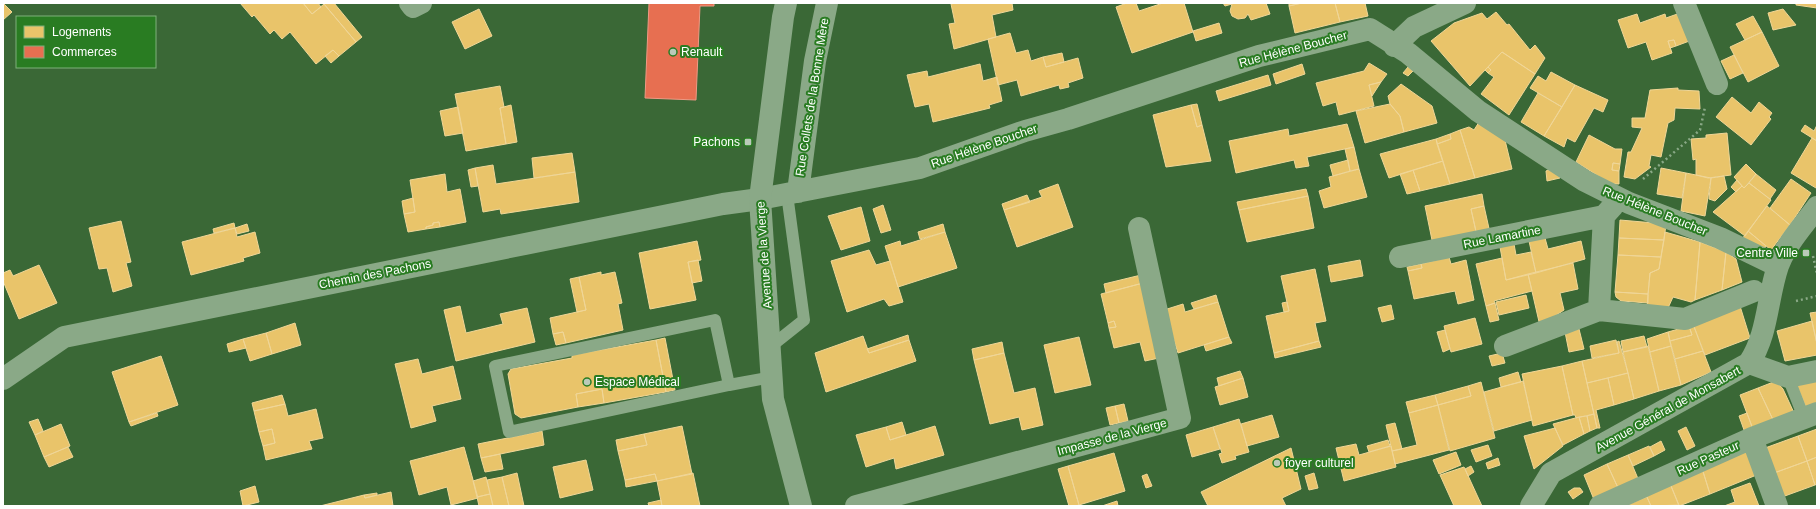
<svg xmlns="http://www.w3.org/2000/svg" width="1820" height="509" viewBox="0 0 1820 509" font-family="Helvetica,sans-serif">
<style>
.homes{fill:#e9c46a;stroke:#f0d697}
.shops{fill:#e76f51;stroke:#ee9a85}
.lines{fill:none;stroke-linecap:round;stroke-linejoin:round}
.path{stroke:#8aa987;stroke-width:2.5;stroke-dasharray:2 3;stroke-linecap:butt}
.service{stroke:#8aa987;stroke-width:12}
.minor{stroke:#8aa987;stroke-width:22}
.tertiary{stroke:#8aa987;stroke-width:22}
.poi-dot{fill:#bacab9;stroke:#297c22;stroke-width:1.5}
.labels{text-anchor:middle;stroke-width:4;stroke-linejoin:round;paint-order:stroke}
.street-label{font-size:12px;fill:#fff;stroke:#297c22}
.poi-label{font-size:12px;fill:#fff;stroke:#297c22;text-anchor:start}
</style>
<rect width="100%" height="100%" fill="#3a6836"/>
<!-- homes -->
<path class="homes" d="M 3,3 L 12,12 L 3,20 Z
M 240,3 L 303,3 L 312,14 L 324,4 L 356,42 L 339,56 L 333,50 L 316,64 L 290,32 L 282,39 L 274,30 L 270,34 L 254,15 L 252,17 Z
M 303,3 L 318,3 L 321,7 L 312,14 Z
M 325,3 L 334,3 L 362,37 L 356,42 L 324,4 Z
M 956,3 L 1012,3 L 1013,10 L 992,15 L 996,37 L 954,49 L 949,24 L 955,23 L 951,4 Z
M 1127,3 L 1136,3 L 1139,11 L 1163,3 L 1184,3 L 1193,32 L 1132,53 L 1116,7 Z
M 1223,3 L 1266,3 L 1270,14 L 1251,20 L 1248,14 L 1245,18 L 1238,19 L 1232,16 L 1230,11 L 1232,4 L 1225,6 Z
M 1289,3 L 1302,3 L 1289,6 Z
M 1302,3 L 1335,3 L 1340,22 L 1295,33 L 1289,6 Z
M 1335,3 L 1365,3 L 1368,16 L 1340,22 Z
M 1792,3 L 1817,3 L 1817,8 L 1796,5 L 1796,3 Z
M 479,9 L 492,36 L 465,49 L 452,22 Z
M 1783,9 L 1796,25 L 1773,30 L 1768,13 Z
M 1496,12 L 1507,25 L 1509,24 L 1530,50 L 1535,45 L 1545,58 L 1535,74 L 1502,52 L 1470,86 L 1431,41 L 1454,23 L 1482,13 L 1487,19 Z
M 1683,12 L 1692,40 L 1676,46 L 1674,40 L 1668,41 L 1672,53 L 1652,60 L 1646,42 L 1628,48 L 1618,20 L 1637,14 L 1640,23 L 1665,14 L 1666,18 Z
M 1753,16 L 1762,32 L 1745,40 L 1736,24 Z
M 1219,23 L 1222,33 L 1196,41 L 1193,31 Z
M 1762,32 L 1779,66 L 1748,82 L 1730,47 Z
M 1010,33 L 1016,53 L 1028,50 L 1031,61 L 1043,57 L 1046,67 L 1078,58 L 1083,78 L 1068,83 L 1069,87 L 1060,89 L 1059,85 L 1021,96 L 1017,80 L 998,85 L 988,39 Z
M 1674,40 L 1676,46 L 1670,48 L 1668,41 Z
M 333,50 L 339,56 L 331,63 L 325,56 Z
M 1502,52 L 1535,74 L 1509,115 L 1481,94 L 1494,77 L 1488,73 L 1491,70 L 1488,67 Z
M 1062,53 L 1064,62 L 1046,67 L 1043,57 Z
M 1734,55 L 1743,73 L 1730,79 L 1721,61 Z
M 1369,63 L 1387,74 L 1381,82 L 1369,85 L 1374,106 L 1339,115 L 1336,102 L 1323,106 L 1316,83 L 1364,71 Z
M 980,64 L 983,81 L 997,77 L 1002,101 L 989,105 L 990,108 L 933,122 L 929,104 L 915,107 L 907,75 L 927,71 L 928,77 Z
M 1302,64 L 1305,74 L 1276,84 L 1273,74 Z
M 1408,67 L 1413,71 L 1408,76 L 1403,73 Z
M 1488,67 L 1491,70 L 1488,73 L 1485,70 Z
M 1551,72 L 1575,85 L 1562,107 L 1530,88 L 1538,76 L 1546,81 Z
M 1268,75 L 1271,85 L 1219,101 L 1216,91 Z
M 1381,82 L 1372,96 L 1369,85 Z
M 1401,84 L 1432,106 L 1437,123 L 1404,132 L 1400,116 L 1390,104 L 1388,96 Z
M 1575,85 L 1608,100 L 1603,112 L 1594,108 L 1575,142 L 1567,138 L 1564,147 L 1544,136 Z
M 500,86 L 504,107 L 500,108 L 506,144 L 466,151 L 455,94 Z
M 1678,88 L 1678,90 L 1699,91 L 1700,109 L 1675,108 L 1674,120 L 1668,123 L 1661,157 L 1651,155 L 1649,166 L 1651,167 L 1635,179 L 1624,177 L 1628,152 L 1631,152 L 1642,128 L 1632,127 L 1632,118 L 1645,118 L 1650,90 Z
M 1538,93 L 1562,107 L 1544,136 L 1521,122 Z
M 1732,97 L 1751,113 L 1759,102 L 1772,113 L 1769,117 L 1771,119 L 1751,145 L 1716,117 Z
M 1197,104 L 1202,125 L 1197,127 L 1191,105 Z
M 1390,104 L 1400,116 L 1404,132 L 1365,143 L 1356,111 Z
M 511,105 L 517,142 L 506,144 L 500,108 Z
M 1191,105 L 1197,127 L 1202,125 L 1211,161 L 1166,167 L 1153,115 Z
M 458,107 L 463,133 L 445,136 L 440,111 Z
M 1481,119 L 1504,136 L 1512,169 L 1475,178 L 1460,130 L 1469,127 L 1474,130 Z
M 1347,124 L 1354,147 L 1307,157 L 1309,166 L 1296,168 L 1294,160 L 1236,173 L 1229,141 L 1288,129 L 1289,136 Z
M 1805,125 L 1814,131 L 1817,125 L 1817,141 L 1801,131 Z
M 1460,130 L 1475,178 L 1450,184 L 1437,144 L 1451,139 L 1450,134 Z
M 1727,133 L 1731,175 L 1708,178 L 1696,175 L 1696,159 L 1693,160 L 1691,139 L 1706,138 L 1706,135 Z
M 1450,134 L 1451,139 L 1437,144 L 1436,139 Z
M 1589,135 L 1615,149 L 1622,149 L 1620,164 L 1613,163 L 1612,170 L 1619,171 L 1619,184 L 1611,184 L 1576,162 Z
M 1812,138 L 1817,141 L 1817,186 L 1816,188 L 1791,173 Z
M 1436,139 L 1443,161 L 1389,178 L 1380,154 Z
M 1354,147 L 1359,169 L 1350,171 L 1345,149 Z
M 572,153 L 575,172 L 534,178 L 532,158 Z
M 1348,160 L 1350,171 L 1333,176 L 1330,165 Z
M 1443,161 L 1450,184 L 1420,191 L 1413,170 Z
M 1613,163 L 1620,164 L 1619,171 L 1612,170 Z
M 1746,164 L 1756,174 L 1744,188 L 1734,177 Z
M 493,165 L 496,184 L 575,172 L 579,202 L 501,214 L 500,209 L 483,212 L 475,168 Z
M 475,168 L 478,186 L 471,187 L 468,170 Z
M 1552,168 L 1560,178 L 1547,181 L 1546,171 Z
M 1661,168 L 1686,173 L 1682,198 L 1657,194 Z
M 1359,169 L 1367,197 L 1324,208 L 1319,191 L 1331,187 L 1329,177 Z
M 1413,170 L 1420,191 L 1407,194 L 1400,174 Z
M 1686,173 L 1711,178 L 1705,216 L 1681,211 Z
M 445,174 L 447,192 L 460,189 L 466,222 L 440,227 L 439,222 L 433,223 L 433,225 L 426,227 L 426,229 L 408,232 L 404,214 L 415,212 L 410,180 Z
M 1756,174 L 1776,190 L 1770,199 L 1749,183 Z
M 1724,176 L 1727,189 L 1715,201 L 1709,199 L 1711,178 Z
M 1791,179 L 1811,193 L 1790,225 L 1770,208 Z
M 1737,180 L 1742,186 L 1736,192 L 1731,187 Z
M 1749,183 L 1771,200 L 1745,236 L 1713,212 L 1742,186 L 1744,188 Z
M 1058,184 L 1073,227 L 1017,247 L 1004,210 L 1042,197 L 1039,191 Z
M 1306,189 L 1308,196 L 1239,210 L 1237,202 Z
M 1482,194 L 1484,206 L 1471,209 L 1477,236 L 1433,245 L 1425,206 Z
M 1027,195 L 1030,202 L 1004,210 L 1002,204 Z
M 1308,196 L 1314,228 L 1247,242 L 1239,210 Z
M 413,198 L 415,212 L 404,214 L 402,201 Z
M 883,205 L 891,230 L 881,233 L 873,209 Z
M 1484,206 L 1490,233 L 1477,236 L 1471,209 Z
M 1767,206 L 1790,225 L 1771,250 L 1748,231 Z
M 861,207 L 870,241 L 841,250 L 828,216 Z
M 1620,220 L 1666,224 L 1664,240 L 1619,238 Z
M 121,221 L 131,262 L 126,263 L 132,286 L 113,292 L 107,268 L 99,269 L 89,228 Z
M 439,222 L 440,227 L 426,229 L 426,227 L 433,225 L 433,223 Z
M 234,223 L 235,228 L 214,233 L 213,229 Z
M 247,224 L 249,231 L 237,234 L 235,228 Z
M 943,224 L 945,232 L 920,239 L 918,232 Z
M 235,228 L 237,237 L 255,232 L 260,253 L 243,258 L 244,261 L 191,275 L 182,242 Z
M 1748,231 L 1766,246 L 1762,252 L 1742,239 Z
M 945,232 L 957,268 L 898,287 L 885,246 L 900,241 L 901,246 Z
M 1665,232 L 1700,242 L 1695,300 L 1691,302 L 1673,297 L 1668,308 L 1647,307 L 1650,273 L 1659,269 Z
M 1545,238 L 1548,249 L 1581,241 L 1585,259 L 1536,273 L 1529,241 Z
M 1619,238 L 1664,240 L 1661,257 L 1618,255 Z
M 697,241 L 701,260 L 688,262 L 696,300 L 650,309 L 639,253 Z
M 1700,242 L 1726,252 L 1722,290 L 1695,300 Z
M 1514,244 L 1516,255 L 1531,252 L 1536,273 L 1506,280 L 1500,247 Z
M 869,250 L 876,265 L 890,261 L 903,302 L 889,306 L 884,299 L 847,312 L 831,261 Z
M 1726,252 L 1736,259 L 1742,282 L 1722,290 Z
M 1618,255 L 1661,257 L 1659,269 L 1650,273 L 1648,294 L 1615,292 Z
M 1449,257 L 1451,264 L 1466,260 L 1474,300 L 1458,304 L 1455,291 L 1414,299 L 1408,271 L 1422,268 L 1421,264 Z
M 1502,258 L 1506,280 L 1528,274 L 1532,291 L 1494,301 L 1495,303 L 1486,306 L 1476,264 Z
M 698,260 L 702,281 L 692,283 L 688,262 Z
M 1360,260 L 1363,276 L 1331,282 L 1328,266 Z
M 1573,263 L 1578,289 L 1560,293 L 1564,310 L 1540,326 L 1528,274 Z
M 1421,264 L 1422,268 L 1408,271 L 1407,267 Z
M 39,265 L 57,303 L 19,319 L 3,281 L 4,280 L 3,273 L 10,270 L 13,276 Z
M 1315,269 L 1326,321 L 1315,323 L 1319,341 L 1274,353 L 1266,316 L 1289,311 L 1281,276 Z
M 601,272 L 601,275 L 615,272 L 622,303 L 618,304 L 623,330 L 566,343 L 563,332 L 553,334 L 550,318 L 586,310 L 579,277 Z
M 1141,275 L 1143,283 L 1106,293 L 1104,284 Z
M 579,277 L 586,310 L 577,312 L 570,279 Z
M 1143,283 L 1159,358 L 1145,361 L 1140,342 L 1114,348 L 1109,328 L 1116,327 L 1114,321 L 1108,323 L 1101,294 Z
M 1615,292 L 1648,294 L 1648,303 L 1621,301 L 1616,297 Z
M 1216,295 L 1218,302 L 1194,309 L 1191,303 Z
M 1526,295 L 1529,308 L 1499,315 L 1496,302 Z
M 1218,302 L 1229,337 L 1178,353 L 1164,310 L 1183,304 L 1185,312 Z
M 1287,302 L 1289,311 L 1284,312 L 1282,303 Z
M 1495,303 L 1499,320 L 1490,322 L 1486,306 Z
M 1391,305 L 1394,319 L 1382,322 L 1378,308 Z
M 460,306 L 466,333 L 503,324 L 500,314 L 527,308 L 535,342 L 456,361 L 444,310 Z
M 1740,306 L 1750,338 L 1705,355 L 1693,324 Z
M 1817,312 L 1817,344 L 1810,313 Z
M 1475,318 L 1482,344 L 1451,352 L 1444,326 Z
M 1114,321 L 1116,327 L 1109,328 L 1108,323 Z
M 1812,321 L 1817,344 L 1817,355 L 1785,361 L 1777,331 Z
M 295,323 L 301,345 L 272,354 L 266,333 Z
M 1693,324 L 1703,351 L 1675,359 L 1670,341 L 1692,335 L 1689,326 Z
M 1689,326 L 1692,335 L 1670,341 L 1668,332 Z
M 1579,329 L 1584,349 L 1569,352 L 1565,332 Z
M 1445,330 L 1450,349 L 1443,352 L 1437,332 Z
M 563,332 L 566,343 L 556,345 L 553,334 Z
M 1668,332 L 1671,346 L 1650,352 L 1647,339 Z
M 266,333 L 272,354 L 250,361 L 243,339 Z
M 908,335 L 909,340 L 869,353 L 867,349 Z
M 863,336 L 869,353 L 909,340 L 916,361 L 826,392 L 815,353 Z
M 1644,336 L 1647,347 L 1623,352 L 1621,341 Z
M 1079,337 L 1091,385 L 1055,393 L 1044,345 Z
M 1229,337 L 1232,343 L 1206,351 L 1204,345 Z
M 665,338 L 675,390 L 666,392 L 656,340 Z
M 243,339 L 246,348 L 229,352 L 227,344 Z
M 656,340 L 666,392 L 604,403 L 602,389 L 576,394 L 578,407 L 521,418 L 515,414 L 508,374 L 511,369 L 572,358 L 572,355 Z
M 1616,340 L 1619,353 L 1592,358 L 1590,346 Z
M 1319,341 L 1321,347 L 1275,358 L 1274,353 Z
M 1619,341 L 1628,373 L 1587,383 L 1582,361 L 1619,353 L 1617,342 Z
M 1002,342 L 1004,353 L 974,360 L 972,349 Z
M 1648,346 L 1659,391 L 1634,399 L 1623,352 Z
M 1671,346 L 1681,385 L 1659,391 L 1650,352 Z
M 1703,351 L 1711,372 L 1681,385 L 1675,359 Z
M 1004,353 L 1014,393 L 1035,388 L 1043,425 L 1022,430 L 1019,417 L 990,424 L 974,360 Z
M 1502,353 L 1505,363 L 1492,366 L 1489,356 Z
M 161,356 L 178,405 L 129,422 L 112,372 Z
M 418,359 L 422,374 L 453,366 L 461,399 L 432,406 L 436,421 L 411,428 L 395,364 Z
M 1582,361 L 1594,414 L 1576,418 L 1575,415 L 1573,415 L 1562,366 Z
M 1562,366 L 1573,415 L 1533,426 L 1522,374 Z
M 1240,371 L 1243,378 L 1219,386 L 1217,378 Z
M 1518,372 L 1521,382 L 1501,387 L 1499,378 Z
M 1628,373 L 1634,399 L 1614,405 L 1608,378 Z
M 1243,378 L 1248,397 L 1220,405 L 1215,387 Z
M 1608,378 L 1614,405 L 1596,410 L 1600,428 L 1597,428 L 1587,383 Z
M 1815,379 L 1817,383 L 1817,409 L 1808,412 L 1797,386 Z
M 1523,381 L 1532,420 L 1494,431 L 1484,392 Z
M 1776,381 L 1783,389 L 1795,415 L 1775,424 L 1758,388 Z
M 1481,382 L 1495,438 L 1450,451 L 1438,405 L 1471,396 L 1468,386 Z
M 1468,386 L 1471,396 L 1438,405 L 1435,395 Z
M 1758,388 L 1775,424 L 1754,432 L 1740,395 Z
M 602,389 L 604,403 L 578,407 L 576,394 Z
M 282,395 L 285,404 L 254,411 L 252,403 Z
M 1435,395 L 1438,405 L 1409,413 L 1406,402 Z
M 285,404 L 288,416 L 316,409 L 323,438 L 309,441 L 312,449 L 266,460 L 263,446 L 275,443 L 272,429 L 259,432 L 254,411 Z
M 1124,404 L 1128,421 L 1119,423 L 1115,406 Z
M 1438,405 L 1449,450 L 1395,464 L 1392,451 L 1417,445 L 1409,413 Z
M 1115,406 L 1119,423 L 1110,425 L 1106,408 Z
M 157,413 L 158,416 L 131,426 L 129,422 Z
M 1747,413 L 1754,432 L 1744,430 L 1739,416 Z
M 1594,414 L 1597,428 L 1590,431 L 1587,416 Z
M 1272,415 L 1279,437 L 1247,446 L 1241,424 Z
M 1587,416 L 1590,431 L 1584,434 L 1579,417 Z
M 1579,417 L 1584,434 L 1563,445 L 1553,424 Z
M 38,419 L 43,431 L 35,435 L 29,422 Z
M 1239,419 L 1249,452 L 1235,456 L 1236,459 L 1222,463 L 1219,454 L 1222,453 L 1213,427 Z
M 902,422 L 906,435 L 890,440 L 886,427 Z
M 1395,423 L 1402,449 L 1392,451 L 1386,425 Z
M 61,424 L 70,446 L 44,457 L 35,435 Z
M 682,426 L 692,474 L 657,481 L 655,474 L 625,480 L 618,451 L 647,445 L 644,434 Z
M 935,426 L 944,455 L 896,469 L 894,458 L 866,467 L 856,435 L 886,427 L 890,440 Z
M 1213,427 L 1220,449 L 1192,457 L 1186,435 Z
M 1686,427 L 1695,446 L 1687,450 L 1678,431 Z
M 1555,428 L 1563,446 L 1534,469 L 1524,436 Z
M 272,429 L 275,443 L 263,446 L 259,432 Z
M 1817,429 L 1817,457 L 1807,461 L 1798,436 Z
M 542,431 L 544,445 L 481,458 L 478,444 Z
M 644,434 L 647,445 L 618,451 L 616,440 Z
M 1798,436 L 1807,461 L 1774,473 L 1765,448 Z
M 1388,440 L 1390,446 L 1369,452 L 1367,446 Z
M 1661,441 L 1665,450 L 1654,456 L 1650,447 Z
M 1356,444 L 1359,455 L 1391,446 L 1396,467 L 1344,481 L 1336,448 Z
M 1488,445 L 1492,456 L 1476,462 L 1471,450 Z
M 1751,445 L 1759,474 L 1710,494 L 1701,465 Z
M 1649,446 L 1654,456 L 1633,466 L 1628,455 Z
M 68,447 L 73,457 L 49,467 L 44,457 Z
M 464,447 L 478,498 L 451,505 L 447,487 L 419,495 L 410,461 Z
M 1291,448 L 1301,489 L 1282,498 L 1286,506 L 1208,506 L 1201,492 Z
M 1456,452 L 1461,465 L 1439,474 L 1433,460 Z
M 1114,453 L 1125,491 L 1079,505 L 1068,466 Z
M 500,454 L 503,469 L 485,472 L 481,458 Z
M 1628,455 L 1639,481 L 1619,490 L 1607,464 Z
M 1817,457 L 1817,484 L 1815,485 L 1807,461 Z
M 1498,458 L 1500,465 L 1488,469 L 1486,463 Z
M 586,460 L 593,490 L 560,498 L 553,467 Z
M 1807,461 L 1815,485 L 1782,497 L 1774,473 Z
M 1607,464 L 1619,490 L 1595,502 L 1584,475 Z
M 1701,465 L 1710,494 L 1679,506 L 1669,481 Z
M 1068,466 L 1079,505 L 1075,506 L 1069,506 L 1058,469 Z
M 1471,466 L 1474,472 L 1468,476 L 1465,469 Z
M 1464,467 L 1465,469 L 1482,506 L 1454,506 L 1440,475 Z
M 517,473 L 524,506 L 509,506 L 502,477 Z
M 693,473 L 700,506 L 662,506 L 657,481 Z
M 1314,473 L 1318,488 L 1309,490 L 1305,476 Z
M 655,474 L 657,481 L 626,487 L 625,480 Z
M 1147,474 L 1152,486 L 1146,488 L 1142,476 Z
M 486,477 L 490,494 L 477,497 L 473,481 Z
M 502,477 L 509,506 L 493,506 L 487,480 Z
M 1669,481 L 1679,505 L 1651,506 L 1645,493 Z
M 1750,483 L 1759,506 L 1724,506 L 1735,502 L 1731,490 Z
M 255,486 L 259,502 L 243,506 L 240,491 Z
M 1574,488 L 1580,488 L 1583,492 L 1573,499 L 1568,492 Z
M 391,492 L 393,506 L 320,506 L 364,495 L 365,498 Z
M 377,493 L 377,495 L 365,498 L 364,495 Z
M 490,494 L 493,506 L 479,506 L 477,497 Z
M 1647,497 L 1651,506 L 1626,505 Z
M 661,500 L 662,506 L 649,506 L 648,503 Z
M 1117,501 L 1118,506 L 1102,506 Z"/>
<!-- shops -->
<path class="shops" d="M 649,3 L 714,3 L 714,6 L 700,6 L 696,100 L 645,98 Z"/>
<g class="lines">
<!-- path -->
<path class="path" d="M 1643,179 L 1700,130 L 1705,107
M 1813,256 L 1817,274
M 1796,301 L 1817,296"/>
<!-- service -->
<path class="service" d="M 770,347 L 804,320 L 787,194
M 1788,377 L 1804,418
M 729,385 L 509,432 L 495,366 L 715,320 L 729,385 L 772,377"/>
<!-- minor -->
<path class="minor" d="M 410,3 L 413,7 L 421,3
M 1684,3 L 1717,84
M 1394,46 L 1414,27 L 1465,3
M 798,192 L 815,61 L 827,3
M 1400,257 L 1604,216
M 1599,310 L 1604,216 L 1613,206
M 1505,346 L 1599,310 L 1685,319 L 1754,291
M 1749,363 L 1788,377 L 1817,371
M 3,379 L 64,337 L 723,204 L 760,199 L 920,168 L 1025,131 L 1068,119 L 1259,56 L 1370,29 L 1408,53 L 1478,111 L 1585,181 L 1629,203 L 1720,238 L 1778,266
M 1752,438 L 1777,506
M 856,506 L 1180,418 L 1139,228
M 1531,506 L 1551,473 L 1749,363 C 1768,335 1767,298 1778,266 C 1786,244 1803,226 1817,207
M 1600,506 L 1752,438 L 1817,413"/>
<!-- tertiary -->
<path class="tertiary" d="M 786,3 L 783,17 L 760,199 L 773,399 L 801,506"/>
</g>
<!-- markers -->
<g class="poi-dot">
<circle cx="673" cy="52" r="4"/>
<rect x="744" y="138" width="8" height="8" rx="2"/>
<rect x="1802" y="249" width="8" height="8" rx="2"/>
<circle cx="587" cy="382" r="4"/>
<circle cx="1277" cy="463" r="4"/>
</g>
<g class="labels">
<!-- street labels -->
<g class="street-label">
<text transform="translate(1293 49) rotate(-15)" y="4">Rue Hélène Boucher</text>
<text transform="translate(812 97) rotate(-81)" y="4">Rue Collets de la Bonne Mère</text>
<text transform="translate(984 146) rotate(-19)" y="4">Rue Hélène Boucher</text>
<text transform="translate(1655 211) rotate(22)" y="4">Rue Hélène Boucher</text>
<text transform="translate(1502 237) rotate(-11)" y="4">Rue Lamartine</text>
<text transform="translate(764 255) rotate(-94)" y="4">Avenue de la Vierge</text>
<text transform="translate(375 274) rotate(-11)" y="4">Chemin des Pachons</text>
<text transform="translate(1668 409) rotate(-29)" y="4">Avenue Général de Monsabert</text>
<text transform="translate(1112 437) rotate(-15)" y="4">Impasse de la Vierge</text>
<text transform="translate(1708 458) rotate(-24)" y="4">Rue Pasteur</text>
</g>
<!-- poi labels -->
<g class="poi-label">
<text x="681" y="56">Renault</text>
<text x="740" y="146" text-anchor="end">Pachons</text>
<text x="1798" y="257" text-anchor="end">Centre Ville</text>
<text x="595" y="386">Espace Médical</text>
<text x="1285" y="467">foyer culturel</text>
</g>
</g>
<!-- border -->
<rect width="1820" height="509" fill="none" stroke="#ffffff" stroke-width="8"/>
<!-- legend -->
<rect x="16" y="16" width="140" height="52" fill="#297c22" stroke="#7fb07a"/>
<rect x="24" y="26" width="20" height="12" fill="#e9c46a" stroke="#7fb07a"/>
<text x="52" y="36" font-size="12" fill="#ffffff">Logements</text>
<rect x="24" y="46" width="20" height="12" fill="#e76f51" stroke="#7fb07a"/>
<text x="52" y="56" font-size="12" fill="#ffffff">Commerces</text>
</svg>
